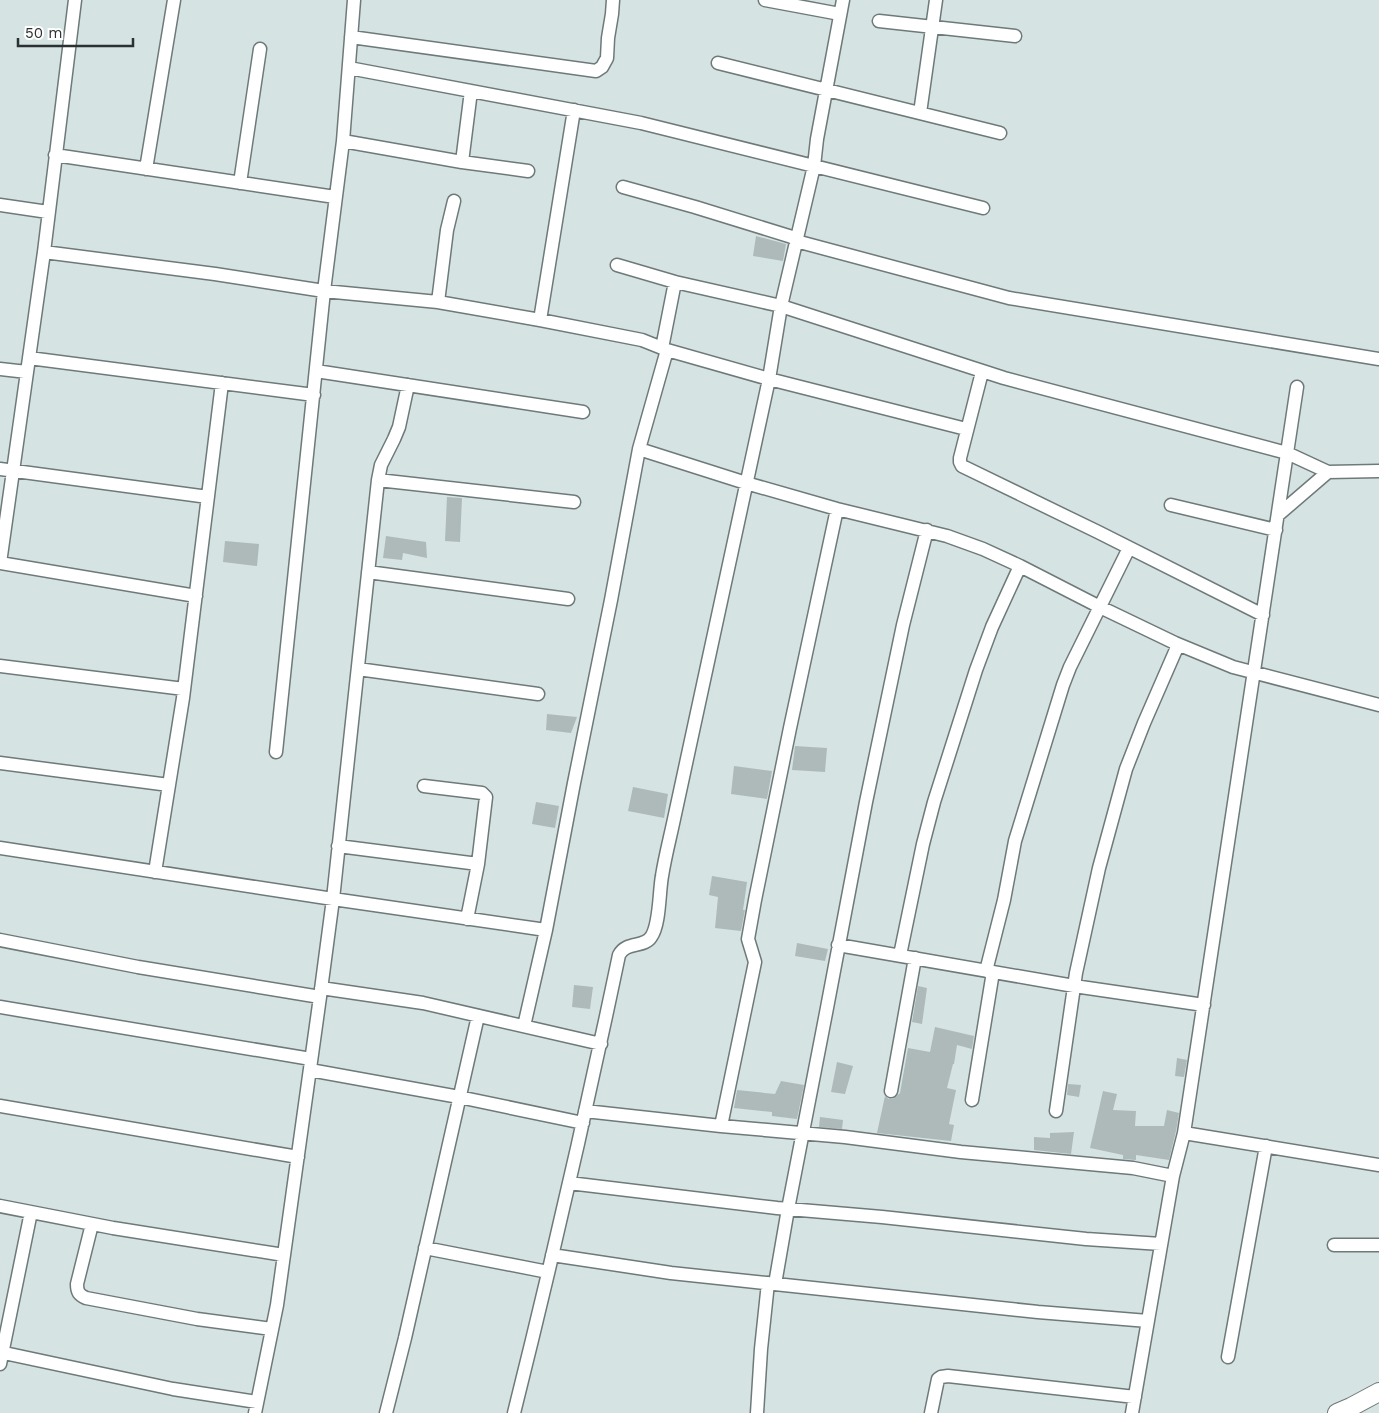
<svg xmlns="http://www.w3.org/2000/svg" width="1379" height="1413" viewBox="0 0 1379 1413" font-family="'Work Sans',sans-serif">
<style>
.building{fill:#aebaba}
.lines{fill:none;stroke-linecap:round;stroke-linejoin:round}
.street-casing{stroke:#6e7979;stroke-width:15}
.secondary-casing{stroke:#6e7979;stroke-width:20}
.street{stroke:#fff;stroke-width:12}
.secondary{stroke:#fff;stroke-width:18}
</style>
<rect width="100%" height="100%" fill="#d6e3e3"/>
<!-- building -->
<path class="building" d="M 756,236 L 786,244 L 783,261 L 753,256 Z
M 447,497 L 462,498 L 460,542 L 445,541 Z
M 386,536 L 426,542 L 427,558 L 403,553 L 402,560 L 383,558 Z
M 225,541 L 259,544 L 257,566 L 223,562 Z
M 547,714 L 577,717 L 571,733 L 546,730 Z
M 795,746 L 827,748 L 825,772 L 792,770 Z
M 734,766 L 772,771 L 767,799 L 731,794 Z
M 633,787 L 668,794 L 664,818 L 628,811 Z
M 536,802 L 559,806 L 555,828 L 532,824 Z
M 712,876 L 747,882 L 743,910 L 745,910 L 741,931 L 715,928 L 718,897 L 709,895 Z
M 797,943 L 828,949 L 825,961 L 795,956 Z
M 574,985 L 593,987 L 590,1009 L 572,1007 Z
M 918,986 L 927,988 L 922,1024 L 912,1022 Z
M 935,1027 L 974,1036 L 972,1049 L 957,1045 L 954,1064 L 953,1064 L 947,1088 L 956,1090 L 949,1124 L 954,1125 L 951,1141 L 877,1133 L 885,1096 L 889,1099 L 893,1099 L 900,1093 L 908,1048 L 930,1052 Z
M 1177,1058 L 1187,1060 L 1184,1077 L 1175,1076 Z
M 837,1062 L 853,1066 L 845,1094 L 831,1092 Z
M 781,1081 L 804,1085 L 797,1119 L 772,1116 L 772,1112 L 734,1108 L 737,1090 L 775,1094 Z
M 1068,1084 L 1081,1085 L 1079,1097 L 1067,1095 Z
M 1103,1091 L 1117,1094 L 1113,1110 L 1136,1111 L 1135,1126 L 1164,1126 L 1167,1110 L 1179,1113 L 1176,1131 L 1169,1160 L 1136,1155 L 1136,1160 L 1123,1159 L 1123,1155 L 1090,1148 Z
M 820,1117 L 843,1120 L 842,1129 L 819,1127 Z
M 1074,1132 L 1071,1154 L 1034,1150 L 1034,1137 L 1050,1138 L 1050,1133 Z"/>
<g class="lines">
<!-- street casing -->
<g class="street-casing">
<path id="street" d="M 765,0 L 840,14
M 879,21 L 1015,36
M 351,37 L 596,71 L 602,67 L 607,58 L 608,38 L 612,14 L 613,0
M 718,63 L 1000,133
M 349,68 L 641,123 L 983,208
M 920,113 L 936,0
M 343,141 L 462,162 L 528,171
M 55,155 L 335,197
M 462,162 L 471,91
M 146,169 L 174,0
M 240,183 L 260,49
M 623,187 L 695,207 L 792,237 L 796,241 L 1009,298 L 1379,359
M 0,205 L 48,212
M 44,252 L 215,274 L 324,291 L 438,302 L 540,320 L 642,340 L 667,350 L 769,379 L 966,429
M 617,265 L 675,282 L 781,306 L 1004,378 L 1287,453 L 1184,1133 L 1173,1176 L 1132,1413
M 438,302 L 447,230 L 454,201
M 540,320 L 574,110
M 662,348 L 675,282
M 29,358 L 314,395
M 0,369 L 27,372
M 316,371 L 583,412
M 982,372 L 960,458 L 960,462 L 962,466 L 1098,532 L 1263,615
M 1297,387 L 1287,453 L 1328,472
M 639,449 L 746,483 L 837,509 L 947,536 L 983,549 L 1020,566 L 1100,607 L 1175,643 L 1233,667 L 1379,705
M 0,469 L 208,497
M 378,480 L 574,502
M 1171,505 L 1276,530
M 1278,515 L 1328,472 L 1379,471
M 0,563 L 44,252 L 75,0
M 0,563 L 196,596
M 368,572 L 568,599
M 0,666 L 184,689
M 358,669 L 538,694
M 276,752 L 324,291 L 343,141 L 354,0
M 0,763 L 169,785
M 424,786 L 482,793 L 486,797 L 478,864 L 467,919
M 338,846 L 478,864
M 0,848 L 333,899 L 546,930
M 155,872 L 183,698 L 222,383
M 0,940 L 138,967 L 320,997
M 838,945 L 1074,986 L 1204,1005
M 900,955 L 923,844 L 934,802 L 976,670 L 992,627 L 1020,566
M 986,971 L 1004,900 L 1015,841 L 1063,685 L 1070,667 L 1129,548
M 321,988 L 423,1003 L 601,1044
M 0,1007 L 311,1059
M 524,1026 L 546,930 L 574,783 L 611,600 L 639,449 L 667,350
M 310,1070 L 459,1097 L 583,1123
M 891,1091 L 915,958
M 972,1100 L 993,972
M 0,1106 L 298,1157
M 585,1111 L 721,1126 L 845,1137 L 961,1152 L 1133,1168 L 1173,1176
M 1056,1111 L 1076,973 L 1099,868 L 1126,769 L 1144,723 L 1178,645
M 721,1126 L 755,962 L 748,939 L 755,900 L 790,728 L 837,509
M 1184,1133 L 1379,1165
M 569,1183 L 777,1208 L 882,1217 L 1086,1239 L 1161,1244
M 0,1206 L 113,1228 L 284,1255
M 92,1224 L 77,1284 C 77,1292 79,1295 86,1298 L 197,1319 L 272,1329
M 1334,1245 L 1379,1245
M 425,1248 L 548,1272
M 552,1255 L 671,1273 L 737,1280 L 1038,1312 L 1148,1321
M 775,1284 L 788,1209 L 826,1013 L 866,802 L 903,625 L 927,530
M 0,1352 L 173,1389 L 257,1402
M 1228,1357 L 1266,1146
M 0,1364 L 31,1212
M 255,1413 L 277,1305 L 320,997 L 333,899 L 378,480 L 381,465 L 394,439 L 399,427 L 408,385
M 386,1413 L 405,1338 L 478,1016
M 514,1413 C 552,1261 587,1108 619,955 C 626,941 644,948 651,937 C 660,925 659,892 662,876 C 665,857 670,838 674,819 L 769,379 L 781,306 L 814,166 L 817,139 L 843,0
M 757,1413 L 761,1349 L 768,1283
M 931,1413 L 938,1379 L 941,1377 L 948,1376 L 1135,1397"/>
</g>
<!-- secondary casing -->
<g class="secondary-casing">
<path id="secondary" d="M 1337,1413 L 1351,1407 L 1379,1392"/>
</g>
<!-- street -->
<use href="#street" class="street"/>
<!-- secondary -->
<use href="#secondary" class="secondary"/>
</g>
<!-- scale -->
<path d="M18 38v8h115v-8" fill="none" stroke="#2b3030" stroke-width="2.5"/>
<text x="25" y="38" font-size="15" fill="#2b3030" stroke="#ffffff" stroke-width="4" paint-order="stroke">50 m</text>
</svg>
